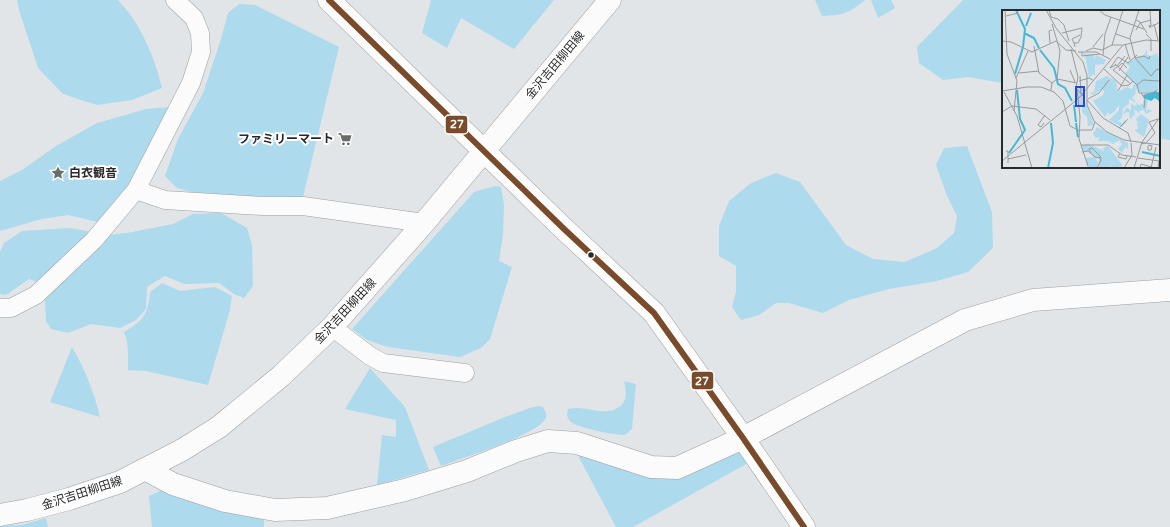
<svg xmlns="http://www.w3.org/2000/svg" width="1170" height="527" viewBox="0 0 1170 527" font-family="'Varela Round','Noto Sans JP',sans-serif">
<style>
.green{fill:#addaed}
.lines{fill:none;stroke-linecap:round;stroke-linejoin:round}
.street-casing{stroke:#9c9ea0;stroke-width:19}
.secondary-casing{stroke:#9c9ea0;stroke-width:23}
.highway-casing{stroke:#9c9ea0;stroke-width:23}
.street{stroke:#fbfbfb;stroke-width:18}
.secondary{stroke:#fbfbfb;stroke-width:22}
.highway{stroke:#fbfbfb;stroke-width:22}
.bus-1-casing{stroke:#fff;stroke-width:9}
.bus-1{stroke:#7a4b2a;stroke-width:6}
.bus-dot{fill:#28292a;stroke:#fff;stroke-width:1.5}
.labels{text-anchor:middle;stroke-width:4;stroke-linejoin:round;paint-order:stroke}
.street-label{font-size:12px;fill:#28292a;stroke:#fff}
.poi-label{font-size:12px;font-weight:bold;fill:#28292a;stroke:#fff;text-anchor:end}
.inset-river{fill:none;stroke:#45b8d8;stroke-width:2}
.inset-road{fill:none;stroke:#989a9b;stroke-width:1}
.view{fill:#1d4ed8;fill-opacity:0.15;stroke:#1d4ed8;stroke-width:2}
.inset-edge{fill:none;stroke:#28292a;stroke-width:2}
.line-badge{stroke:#fff;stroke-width:1.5}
.badge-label{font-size:11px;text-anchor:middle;font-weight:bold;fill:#fff}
</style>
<rect width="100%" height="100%" fill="#e2e5e7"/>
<!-- green -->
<path class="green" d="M 17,0 L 118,0 C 122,5 128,11 132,17 C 146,38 156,63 162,88 L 132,100 L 97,105 L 63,94 L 38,68 L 19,10 Z
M 431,0 L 554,0 L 514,49 L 461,18 L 447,48 L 422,33 Z
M 815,0 L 865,0 C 848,14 843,15 822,16 Z
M 871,0 L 891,0 L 895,8 L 878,18 Z
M 963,0 L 1170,0 L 1170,140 L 1162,139 L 1159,128 L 1159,11 L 1003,11 L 1003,83 L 968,77 L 943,80 L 919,63 L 917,47 Z
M 239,4 L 255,5 L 339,47 L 303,197 L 243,196 L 191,192 L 177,188 L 165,176 L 178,139 L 203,93 L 221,39 L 228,13 Z
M 169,107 L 128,189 L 102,223 L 68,215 L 42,219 L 0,231 L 0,181 L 22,170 L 56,146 L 97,123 L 146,109 Z
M 967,146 L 992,212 L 993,248 L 968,272 L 937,281 L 889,289 L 849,300 L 823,313 L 789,303 L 776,303 L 759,315 L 741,320 L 732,307 L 736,292 L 736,266 L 719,256 L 719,226 L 729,201 L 751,183 L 776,173 L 800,182 L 846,245 L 873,259 L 905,262 L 937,248 L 954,233 L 957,216 L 947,196 L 936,165 L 944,148 Z
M 495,186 L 501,187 L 504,205 L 503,234 L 499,261 L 512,267 L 490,339 L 481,348 L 460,357 L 388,347 L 367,340 L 352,329 L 474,192 Z
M 221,213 L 247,228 L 252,245 L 253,286 L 244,298 L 234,294 L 219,283 L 184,284 L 165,276 L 147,287 L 146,309 L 136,320 L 120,328 L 91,324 L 68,333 L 51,329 L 46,321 L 45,299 L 40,283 L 29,279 L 6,295 L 0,294 L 0,252 L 4,243 L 22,231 L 70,228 L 108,235 L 127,233 L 173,224 L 193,214 Z
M 162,283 L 180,291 L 215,287 L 232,296 L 230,310 L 208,385 L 146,371 L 128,370 C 128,358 129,343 124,332 C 143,321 148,315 150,292 Z
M 72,347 C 85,369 94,392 100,417 L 50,402 Z
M 370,368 L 405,407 L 429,470 L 377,485 L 382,435 L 396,437 L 396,420 L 345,409 Z
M 624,381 L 636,384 L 632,429 L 625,435 C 615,435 576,428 570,421 C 566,417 567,413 568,409 C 585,404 604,418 619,407 C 628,401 626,391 624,381 Z
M 538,406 L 543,407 C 546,412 548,416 544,421 C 532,436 462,458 441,466 L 433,447 L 505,417 L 530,408 Z
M 738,446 L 748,463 L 633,527 L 616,527 L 575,450 L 646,474 Z
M 167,488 L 264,518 L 264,527 L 152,527 L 149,496 Z
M 46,518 L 48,527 L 0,527 L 0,526 L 22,525 Z"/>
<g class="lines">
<!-- street casing -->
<g class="street-casing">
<path id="street" d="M 136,190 L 165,200 L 262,206 L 303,206 L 424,223
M 0,308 L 11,308 L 36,295 L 94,240 L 136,190 L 191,83 L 201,52 L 200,33 L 194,18 L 175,0
M 332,327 L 370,356 L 383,363 L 465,373"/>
</g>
<!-- secondary casing -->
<g class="secondary-casing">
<path id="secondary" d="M 145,469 L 173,484 L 225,501 L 275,510 L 327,508 L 405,490 L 467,471 L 516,451 L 548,441 L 577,443 L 651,467 L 677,468 L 743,438 L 965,320 L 1033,300 L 1170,290
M 0,515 L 27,510 L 69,499 L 120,482 L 182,450 L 219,427 L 281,376 L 332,327 L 424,223 L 610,0"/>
</g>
<!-- highway casing -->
<g class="highway-casing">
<path id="highway" d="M 329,0 L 563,228 L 654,313 L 743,438 L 804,527"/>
</g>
<!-- street -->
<use href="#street" class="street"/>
<!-- secondary -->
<use href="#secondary" class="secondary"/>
<!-- highway -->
<use href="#highway" class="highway"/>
<!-- bus-1 casing -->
<g class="bus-1-casing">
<path id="bus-1" d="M 329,0 L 563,228 L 654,313 L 743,438 L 804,527"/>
</g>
<!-- bus-1 -->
<use href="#bus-1" class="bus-1"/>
</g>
<!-- icons -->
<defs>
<g id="supermarket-bare" transform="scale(1.08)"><path d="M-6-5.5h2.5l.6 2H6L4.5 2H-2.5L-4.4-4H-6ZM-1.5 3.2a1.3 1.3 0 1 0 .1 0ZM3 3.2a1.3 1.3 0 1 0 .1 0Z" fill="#696b6c" stroke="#fff" stroke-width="2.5" paint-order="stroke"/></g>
<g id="sight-bare" transform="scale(1.08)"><path d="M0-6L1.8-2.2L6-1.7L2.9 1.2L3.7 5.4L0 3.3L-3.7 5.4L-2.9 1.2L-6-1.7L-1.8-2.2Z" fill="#696b6c" stroke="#fff" stroke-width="2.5" paint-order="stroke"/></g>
</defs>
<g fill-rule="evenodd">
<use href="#supermarket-bare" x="345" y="139"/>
<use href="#sight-bare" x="58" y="173"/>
</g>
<!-- markers -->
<circle class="bus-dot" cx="591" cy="255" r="3.5"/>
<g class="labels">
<!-- street labels -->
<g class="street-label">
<text transform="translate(555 65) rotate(-50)" y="4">金沢吉田柳田線</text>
<text transform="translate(345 311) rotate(-47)" y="4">金沢吉田柳田線</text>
<text transform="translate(82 493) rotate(-18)" y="4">金沢吉田柳田線</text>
</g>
<!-- poi labels -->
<g class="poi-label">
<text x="334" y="143">ファミリーマート</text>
<text x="69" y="177" text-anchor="start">白衣観音</text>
</g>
</g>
<!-- overview -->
<g transform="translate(1002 10)">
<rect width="158" height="158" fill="#e2e5e7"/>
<path d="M 145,39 L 145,45 L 149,46 L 155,43 L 157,50 L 156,78 L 151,82 L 136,82 L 136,78 L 123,64 L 128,57 L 124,53 L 142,45 ZM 80,43 L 92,45 L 92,50 L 94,45 L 104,50 L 102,54 L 93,55 L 93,67 L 91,64 L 87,68 L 83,45 ZM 105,66 L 114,71 L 116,82 L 125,77 L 130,79 L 133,73 L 135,77 L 135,81 L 133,75 L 134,83 L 130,88 L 137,95 L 141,94 L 142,88 L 146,89 L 144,102 L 146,99 L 150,101 L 144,104 L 139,96 L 141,100 L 137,101 L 138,104 L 132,99 L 133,104 L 128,109 L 127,102 L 122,103 L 124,107 L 121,103 L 125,97 L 129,101 L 129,94 L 134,96 L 135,93 L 127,89 L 127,94 L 121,98 L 120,108 L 113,113 L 118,111 L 120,114 L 122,110 L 125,112 L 120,117 L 107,110 L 117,100 L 117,95 L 112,102 L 107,105 L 106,102 L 103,107 L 91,91 L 101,85 L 102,81 L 100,79 L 91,85 L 88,83 L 92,82 L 94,71 ZM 81,92 L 83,92 L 92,115 L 86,116 L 85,107 L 80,102 ZM 139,104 L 147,110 L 142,127 L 132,120 L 136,119 L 135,113 L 139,112 L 135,112 L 134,109 ZM 95,117 L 126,133 L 126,139 L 123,137 L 120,143 L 116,139 L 120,134 L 117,130 L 111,134 L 106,131 L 96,131 L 98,127 L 94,128 L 91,124 ZM 87,134 L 102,141 L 101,138 L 106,136 L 121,156 L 110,158 L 109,155 L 108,158 L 97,158 L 97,149 L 93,148 L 96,152 L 95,158 L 86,158 L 83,148 L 92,147 L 88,141 L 81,141 L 79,135 Z" fill="#addaed"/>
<path d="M 154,81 L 158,83 L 158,92 L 153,88 L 149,91 L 142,88 L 141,85 Z" fill="#45b8d8"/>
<path class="inset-river" d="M 24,16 L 29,3M 22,23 L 32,28 L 37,38M 38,40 L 52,58 L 56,74 L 63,78 L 70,91M 13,64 L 21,37 L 23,19 L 14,0M 72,95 L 74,112M 74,113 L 76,127M 140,142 L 158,146M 7,143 L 23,120 L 18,109 L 15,80M 46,158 L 51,133 L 49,113"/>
<path class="inset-road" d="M 3,0 L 5,44 L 15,71 L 12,101M 44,0 L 54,18 L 81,52 L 85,65 L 85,95 L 92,111 L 105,122 L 122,130 L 158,135M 47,0 L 49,7 L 56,9 L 62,15 L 67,31M 97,0 L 103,5 L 142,19M 137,0 L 128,28 L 133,48 L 149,66 L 154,60 L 158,59M 148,0 L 149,16M 4,6 L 16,3M 134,10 L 138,12 L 145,23M 50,14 L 58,41 L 55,69M 152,14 L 156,30M 148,18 L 147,15 L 149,17 L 158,12M 134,20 L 138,13 L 149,10M 60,23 L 80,18 L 79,27 L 76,33 L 72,33 L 73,37M 114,24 L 128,29M 144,24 L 149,29 L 149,41M 0,31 L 9,32 L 30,42 L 54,31 L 64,40 L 74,41M 48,33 L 47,21 L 50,20M 72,33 L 70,29 L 78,25M 123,34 L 128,50M 110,35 L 121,0M 32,36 L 37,63 L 50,73M 91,37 L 101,24M 69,39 L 76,67 L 74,78 L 81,86M 84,41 L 91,38 L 100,40 L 110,35 L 120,35M 76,42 L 94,42 L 108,49M 80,42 L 80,46 L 98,44M 101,45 L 103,24 L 109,7M 133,48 L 142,46 L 147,49 L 148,46M 113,54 L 135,75 L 137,83M 114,55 L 108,58 L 116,47 L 126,53 L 135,45M 115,56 L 123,46M 115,57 L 111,60 L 129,74M 116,57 L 120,53 L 125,58M 102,59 L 120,76 L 127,75 L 131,71M 68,60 L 73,72M 117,61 L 126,47M 17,63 L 37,61M 78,66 L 79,84M 158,66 L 158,81M 14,68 L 26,41M 77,71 L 87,68 L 91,70M 135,75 L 141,70 L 157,71M 49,80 L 50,73 L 55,69 L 75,73M 75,80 L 78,107 L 77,129 L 86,156M 0,81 L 25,77 L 39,77 L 52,82 L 61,91 L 68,116 L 78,121M 116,81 L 125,65M 2,82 L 15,106 L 30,158M 137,83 L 151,83 L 156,79M 139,83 L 143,89 L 142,98M 86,89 L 97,83 L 107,70M 85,90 L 101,108 L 126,123 L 129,132M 0,102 L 10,96 L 34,99 L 48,110M 42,113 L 39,117 L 36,115 L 43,105M 117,118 L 126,109M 78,120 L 90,120 L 93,112M 139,134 L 144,133 L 153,123 L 147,112 L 156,109M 79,135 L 106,135 L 120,145 L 134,147M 146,136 L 146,140 L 149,140 L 150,136 L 146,135M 4,141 L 6,141 L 6,153M 80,142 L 86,141 L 93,147 L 98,148M 89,143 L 87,139 L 90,138 L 98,146 L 99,150 L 95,158M 118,143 L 116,147 L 124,149 L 125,146M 136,148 L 157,151 L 156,158M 6,149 L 24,145M 0,151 L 77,88 L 121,35 L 144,30 L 158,31M 122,158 L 130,145 L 129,133M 132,158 L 140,132 L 158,107M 138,158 L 139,154 L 153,158M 149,158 L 154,137"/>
<path class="view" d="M 74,77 L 82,77 L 82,96 L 74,96 Z"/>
<rect width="158" height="158" class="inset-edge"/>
</g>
<g class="line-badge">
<rect x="445" y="115" width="23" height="19" rx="4" fill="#7a4b2a"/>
<rect x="691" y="371" width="23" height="19" rx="4" fill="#7a4b2a"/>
</g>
<g class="badge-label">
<text x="457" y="128">27</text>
<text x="702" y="385">27</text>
</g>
</svg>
